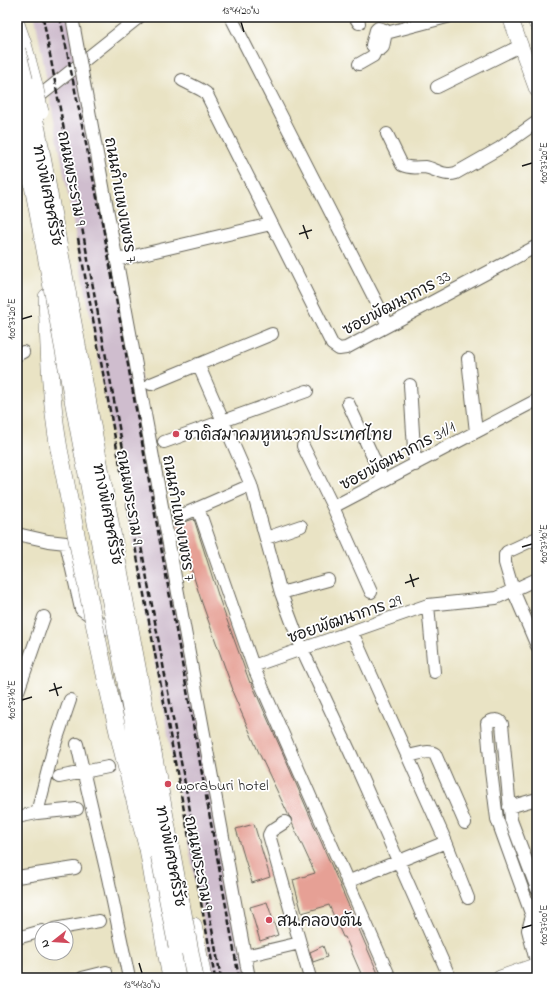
<svg xmlns="http://www.w3.org/2000/svg" width="554" height="995" viewBox="0 0 554 995" font-family="'Indie Flower','Playpen Sans Thai',sans-serif">
<style>
.industrial{fill:#cfbdce}
.building{fill:#e6a095}
.lines{fill:none;stroke-linecap:round;stroke-linejoin:round}
.minor-casing{stroke:#646257;stroke-width:14}
.major-casing{stroke:#646257;stroke-width:16}
.highway-casing{stroke:#646257;stroke-width:18}
.minor{stroke:#fff;stroke-width:12}
.major{stroke:#fff;stroke-width:15}
.highway{stroke:#fff;stroke-width:17}
.rail{stroke:#1c1c1c;stroke-width:2.5;stroke-dasharray:6 3;stroke-linecap:butt}
.minor-bridge-casing{stroke:#646257;stroke-width:14;stroke-linecap:butt}
.major-bridge-casing{stroke:#646257;stroke-width:16;stroke-linecap:butt}
.highway-bridge-casing{stroke:#646257;stroke-width:18;stroke-linecap:butt}
.minor-bridge{stroke:#fff;stroke-width:12}
.major-bridge{stroke:#fff;stroke-width:15}
.highway-bridge{stroke:#fff;stroke-width:17}
.ticks{fill:none;stroke:#1c1c1c;stroke-width:1.5}
.poi-dot{fill:#d1495b;stroke:#fff;stroke-width:1.5}
.labels{text-anchor:middle;stroke-width:3.5;stroke-linejoin:round;paint-order:stroke}
.street-label{font-size:16px;fill:#1c1c1c;stroke:#fff}
.poi-label{font-size:16px;fill:#1c1c1c;stroke:#fff;text-anchor:start}
.neatline{fill:none;stroke:#1c1c1c;stroke-width:1.5}
.ticks-label{font-size:10px;text-anchor:middle;fill:#1c1c1c}
</style>
<rect width="100%" height="100%" fill="#fff"/>
<filter id="ink" filterUnits="userSpaceOnUse"><feTurbulence type="fractalNoise" baseFrequency=".025" numOctaves="2"/><feDisplacementMap in="SourceGraphic" scale="8" xChannelSelector="R" yChannelSelector="G"/><feConvolveMatrix kernelMatrix="1 2 1 2 8 2 1 2 1" color-interpolation-filters="sRGB"/></filter>
<filter id="wash" filterUnits="userSpaceOnUse"><feTurbulence type="fractalNoise" baseFrequency=".012" numOctaves="4" result="noise"/><feDisplacementMap in="SourceGraphic" scale="16" xChannelSelector="R" yChannelSelector="G"/><feGaussianBlur stdDeviation="0.9" result="paint"/><feColorMatrix in="noise" values="0 0 0 0 0 0 0 0 0 0 0 0 0 0 0 0 0 1.4 0 .05"/><feComposite in="paint" operator="in"/></filter>
<g filter="url(#wash)">
<rect width="100%" height="100%" fill="#e9e3c4"/>
<!-- industrial -->
<path class="industrial" d="M 35,17 L 75,17 L 250,978 L 213,978 Z"/>
<g id="blocks">
<!-- building -->
<path class="building" d="M 194,519 L 220,601 L 250,683 L 251,682 L 281,749 L 380,978 L 363,978 L 345,937 L 343,937 L 329,905 L 302,913 L 293,880 L 315,873 L 292,823 L 291,818 L 289,816 L 259,753 L 232,691 L 233,690 L 202,603 L 177,524 Z
M 254,824 L 270,877 L 252,883 L 236,829 Z
M 267,902 L 278,935 L 260,941 L 250,907 Z
M 323,946 L 327,957 L 313,962 L 310,952 Z"/>
</g>
</g>
<g filter="url(#ink)">
<use href="#blocks" fill-opacity="0" stroke="#646257" stroke-width="1"/>
<g class="lines">
<!-- minor casing -->
<g class="minor-casing">
<path id="minor" d="M 72,17 L 78,50
M 231,17 L 388,325
M 355,17 L 359,23
M 378,28 L 385,30 L 386,32 L 383,47 L 381,49 L 373,46 L 372,45 L 376,30 Z
M 386,33 L 447,17
M 359,64 L 373,56 L 377,48
M 83,78 L 249,978
M 182,80 C 190,85 198,87 206,93 L 332,344 L 339,349 L 346,348 L 537,246
M 437,87 L 520,46
M 32,102 L 139,17
M 387,134 L 402,165 C 410,169 417,167 425,167 C 436,169 444,177 456,173 L 500,148 L 537,122
M 117,260 L 271,224
M 17,355 L 23,352
M 468,359 L 476,432
M 198,364 L 251,485 L 281,593 L 302,649 L 350,752 L 450,978
M 151,384 L 272,334
M 410,385 L 415,465
M 348,403 L 384,481
M 164,442 L 307,391
M 303,446 L 333,507 L 537,400
M 333,507 L 371,592
M 198,508 L 253,666 L 390,978
M 178,517 L 251,485
M 17,534 L 48,541 L 66,543 L 81,609 L 109,629
M 266,538 L 301,526
M 537,538 L 507,552 L 505,555 L 505,563 L 513,590 L 537,646
M 281,593 L 328,580
M 428,605 L 434,672
M 352,632 L 446,842 L 468,898
M 253,666 L 428,605 L 496,598 L 537,579
M 17,694 L 44,617
M 77,744 L 108,878 L 129,978
M 408,756 C 416,755 428,749 435,754 L 465,823
M 59,777 L 108,767
M 509,807 L 537,799
M 37,813 L 53,750 L 70,700
M 17,817 L 37,813 L 77,809
M 285,822 L 271,831 L 269,835 L 310,978
M 17,877 L 75,868
M 347,882 L 446,842
M 537,889 L 511,820 L 502,724 C 499,718 491,720 487,723 L 491,771 L 497,819 L 532,916 L 537,914
M 532,916 L 528,930 L 537,965
M 54,929 L 99,921
M 17,938 L 42,931
M 245,956 L 300,943
M 82,978 L 106,972"/>
</g>
<!-- major casing -->
<g class="major-casing">
<path id="major" d="M 510,17 L 537,90
M 534,17 L 537,25
M 17,24 L 24,44 L 35,85
M 145,837 L 156,902 L 170,978
M 194,925 L 204,978
M 500,978 L 537,965"/>
</g>
<!-- highway casing -->
<g class="highway-casing">
<path id="highway" d="M 47,297 C 49,348 50,398 59,449
M 177,947 L 183,978"/>
</g>
<!-- minor -->
<use href="#minor" class="minor"/>
<!-- major -->
<use href="#major" class="major"/>
<!-- highway -->
<use href="#highway" class="highway"/>
<!-- rail -->
<path class="rail" d="M 43,17 L 221,978
M 60,17 L 103,227 L 239,978
M 78,238 L 215,978"/>
<!-- minor-bridge casing -->
<g class="minor-bridge-casing">
<path id="minor-bridge" d="M 78,50 L 83,78"/>
</g>
<!-- major-bridge casing -->
<g class="major-bridge-casing">
<path id="major-bridge" d="M 35,85 L 41,112"/>
</g>
<!-- highway-bridge casing -->
<g class="highway-bridge-casing">
<path id="highway-bridge" d="M 17,50 L 37,130 L 195,978
M 17,108 L 22,127 L 136,736 L 177,947
M 59,449 C 86,583 111,718 148,849"/>
</g>
<!-- minor-bridge -->
<use href="#minor-bridge" class="minor-bridge"/>
<!-- major-bridge -->
<use href="#major-bridge" class="major-bridge"/>
<!-- highway-bridge -->
<use href="#highway-bridge" class="highway-bridge"/>
</g>
</g>
<!-- ticks -->
<path class="ticks" d="M 241,22 L 244,32M 522,166 L 532,163M 303,225 L 308,239M 299,234 L 312,230M 22,319 L 32,316M 522,547 L 532,544M 410,574 L 414,587M 405,583 L 419,578M 54,683 L 58,696M 49,691 L 62,687M 22,700 L 32,697M 522,928 L 532,925M 139,963 L 142,973"/>
<!-- markers -->
<g class="poi-dot">
<circle cx="176" cy="434" r="4"/>
<circle cx="168" cy="784" r="4"/>
<circle cx="269" cy="920" r="4"/>
</g>
<g class="labels">
<!-- street labels -->
<g class="street-label">
<text transform="translate(73 178) rotate(79)" y="6">ถนนพระราม 9</text>
<text transform="translate(49 195) rotate(79)" y="6">ทางพิเศษศรีรัช</text>
<text transform="translate(122 200) rotate(80)" y="6">ถนนกำแพงเพชร 7</text>
<text transform="translate(396 302) rotate(-28)" y="6">ซอยพัฒนาการ 33</text>
<text transform="translate(397 455) rotate(-28)" y="6">ซอยพัฒนาการ 31/1</text>
<text transform="translate(131 497) rotate(80)" y="6">ถนนพระราม 9</text>
<text transform="translate(109 514) rotate(79)" y="6">ทางพิเศษศรีรัช</text>
<text transform="translate(180 518) rotate(80)" y="6">ถนนกำแพงเพชร 7</text>
<text transform="translate(344 618) rotate(-19)" y="6">ซอยพัฒนาการ 29</text>
<text transform="translate(172 856) rotate(79)" y="6">ทางพิเศษศรีรัช</text>
<text transform="translate(200 863) rotate(79)" y="6">ถนนพระราม 9</text>
</g>
<!-- poi labels -->
<g class="poi-label">
<text x="184" y="440">ชาติสมาคมหูหนวกประเทศไทย</text>
<text x="176" y="790">woraburi hotel</text>
<text x="277" y="926">สน.คลองตัน</text>
</g>
</g>
<!-- margin -->
<rect width="554" height="995" fill="none" stroke="#fff" stroke-width="44"/>
<!-- north arrow -->
<g transform="translate(54 941) rotate(253)"><circle r="19" fill="#ffffff" stroke="#a4a4a4"/>
<path d="M0-3L7 15L0 10L-7 15Z" fill="#d1495b"/>
<text y="-6" font-size="11" font-weight="bold" text-anchor="middle" fill="#1c1c1c">N</text>
</g>
<rect x="22" y="22" width="510" height="951" class="neatline"/>
<g class="ticks-label">
<text x="241" y="14">13°44'20"N</text>
<text transform="translate(543 163) rotate(-90)" y="4">100°37'20"E</text>
<text transform="translate(11 319) rotate(-90)" y="4">100°37'20"E</text>
<text transform="translate(543 544) rotate(-90)" y="4">100°37'10"E</text>
<text transform="translate(11 700) rotate(-90)" y="4">100°37'10"E</text>
<text transform="translate(543 925) rotate(-90)" y="4">100°37'00"E</text>
<text x="142" y="988">13°44'30"N</text>
</g>
</svg>
